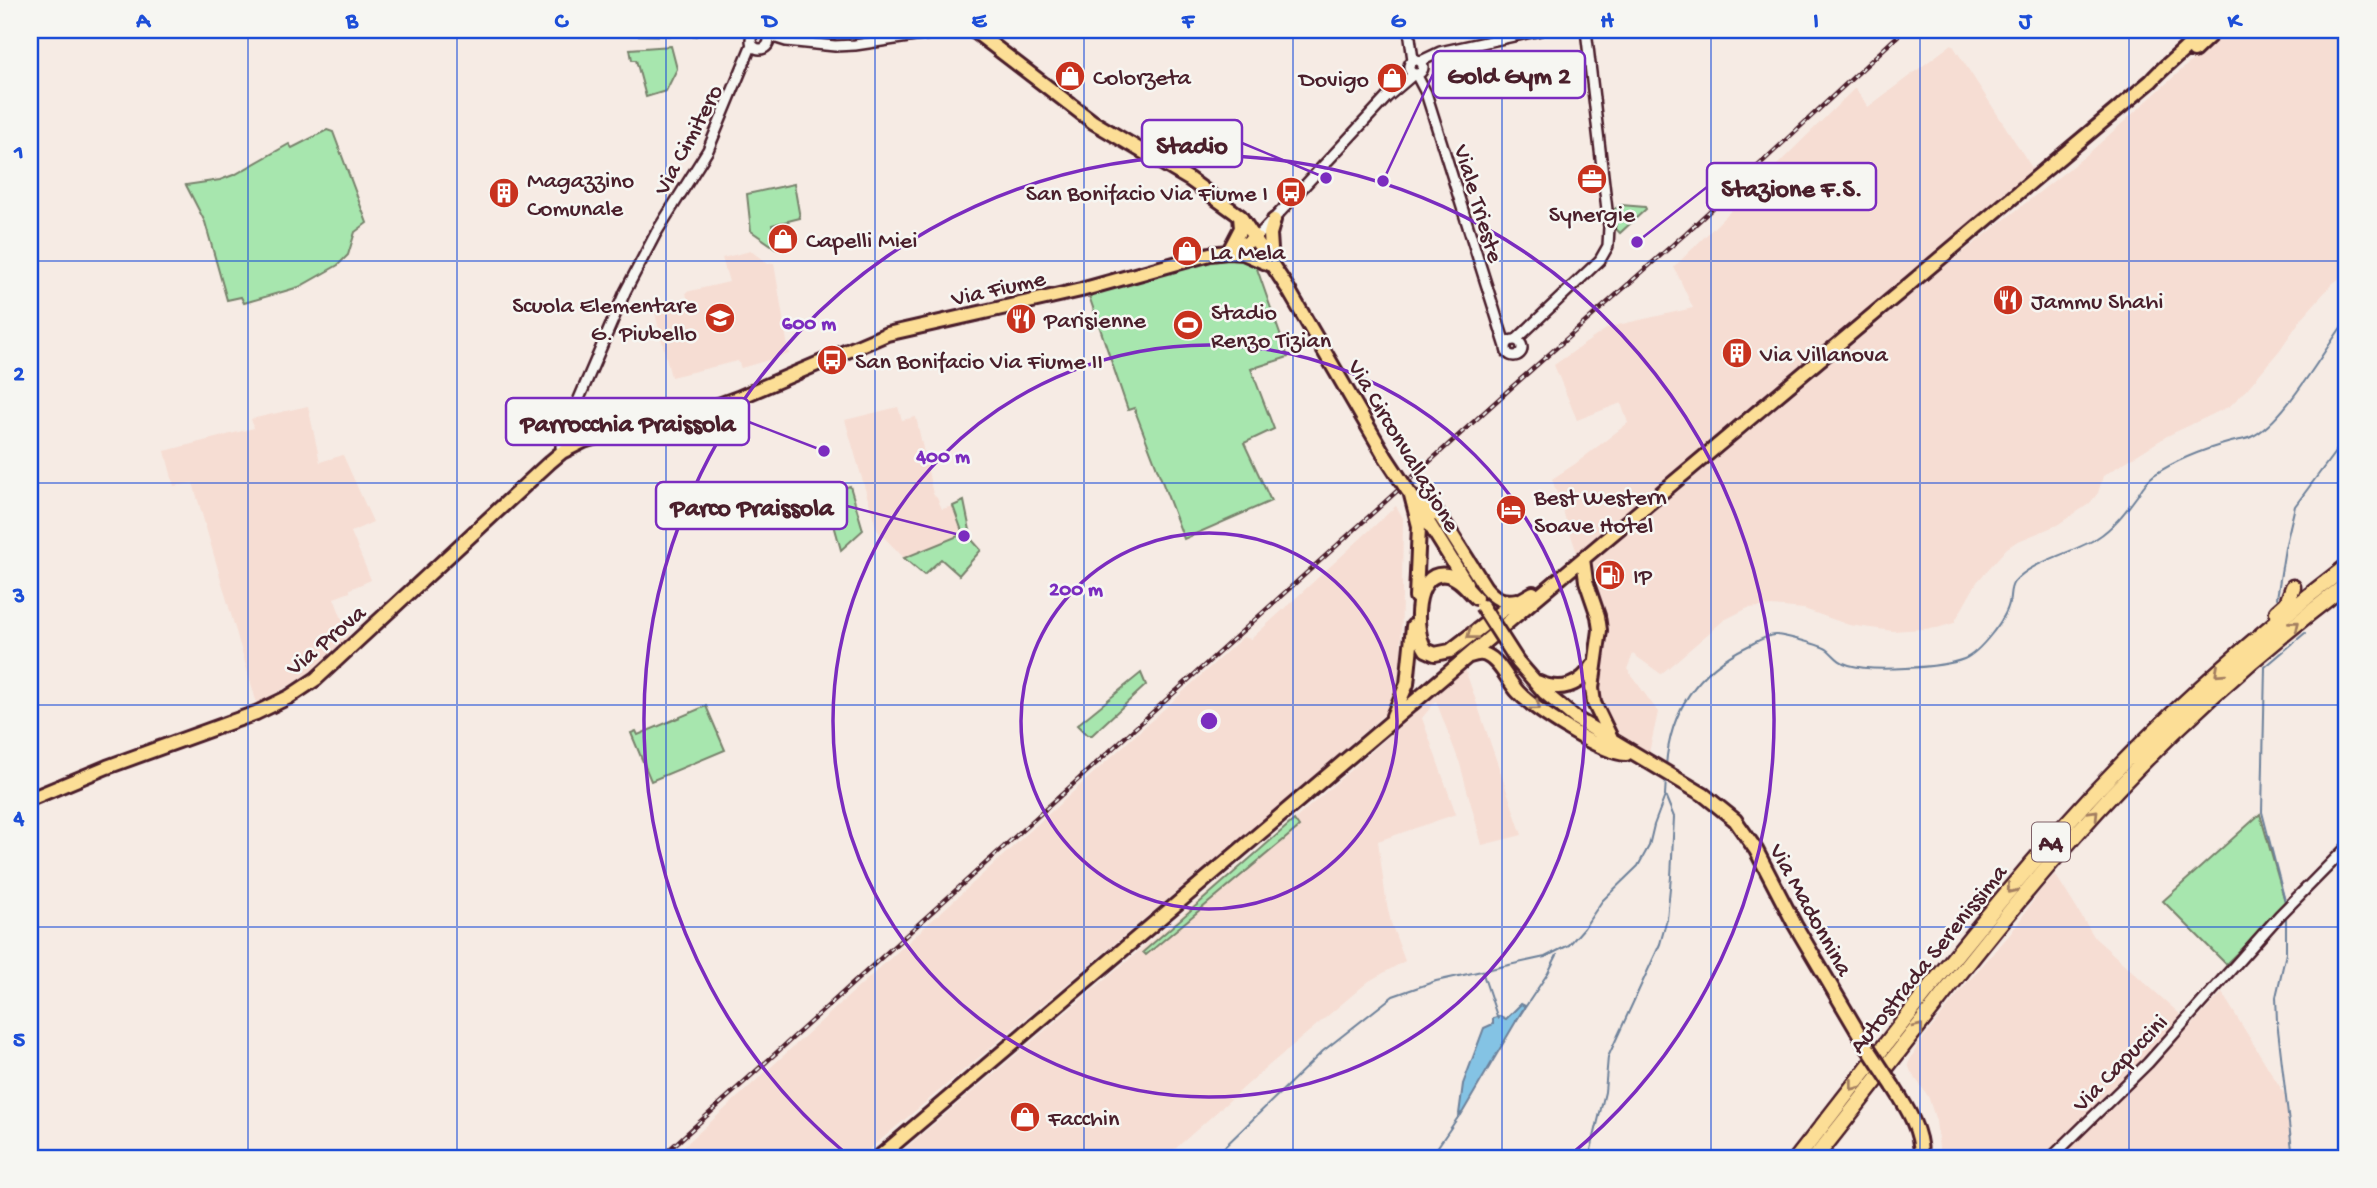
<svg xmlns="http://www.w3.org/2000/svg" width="2377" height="1188" viewBox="0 0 2377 1188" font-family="'Gochi Hand',sans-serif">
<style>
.built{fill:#f6ddd3}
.green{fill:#a7e6ae;stroke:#78826c;stroke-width:2}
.water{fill:#84c3e4;stroke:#6d819a;stroke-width:2}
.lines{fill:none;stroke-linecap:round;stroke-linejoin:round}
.stream{stroke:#6d819a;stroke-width:2}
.minor-casing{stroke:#4a1f2b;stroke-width:14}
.major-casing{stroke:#4a1f2b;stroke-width:18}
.highway-casing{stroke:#4a1f2b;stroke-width:19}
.minor{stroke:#f6f6f2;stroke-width:9}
.major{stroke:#fcde96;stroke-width:12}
.highway{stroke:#fcde96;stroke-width:14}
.rail-casing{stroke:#4a1f2b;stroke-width:4.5}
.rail{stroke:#f6f6f2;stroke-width:2;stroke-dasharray:5;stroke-linecap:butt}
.major-bridge-casing{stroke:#4a1f2b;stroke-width:18;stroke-linecap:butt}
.major-bridge{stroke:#fcde96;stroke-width:12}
.oneway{stroke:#a37e60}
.grid{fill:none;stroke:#1d4ed8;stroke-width:2;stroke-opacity:0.55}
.ring{fill:none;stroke:#7b2cbf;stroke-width:3.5}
.labels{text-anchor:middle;stroke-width:5;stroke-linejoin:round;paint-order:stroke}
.shield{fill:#f6f6f2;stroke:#7e6067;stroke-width:2}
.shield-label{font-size:23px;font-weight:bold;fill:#4a1f2b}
.poi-label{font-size:24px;fill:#4a1f2b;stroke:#f6f6f2;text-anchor:start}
.street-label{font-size:24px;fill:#4a1f2b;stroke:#f6f6f2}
.centre{fill:#7b2cbf;stroke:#f6f6f2;stroke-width:3.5}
.ring-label{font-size:21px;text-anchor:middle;font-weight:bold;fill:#7b2cbf;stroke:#f6f6f2;stroke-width:5;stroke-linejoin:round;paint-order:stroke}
.leader{fill:none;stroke:#7b2cbf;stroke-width:2.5}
.callout-dot{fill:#7b2cbf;stroke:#f6f6f2;stroke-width:2.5}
.callout{fill:#f6f6f2;stroke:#7b2cbf;stroke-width:2.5}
.callout-label{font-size:26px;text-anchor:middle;font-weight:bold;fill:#4a1f2b}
.neatline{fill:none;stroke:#1d4ed8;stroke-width:2.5}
.grid-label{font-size:23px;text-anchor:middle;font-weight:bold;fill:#1d4ed8}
</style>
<rect width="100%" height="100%" fill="#f6ebe4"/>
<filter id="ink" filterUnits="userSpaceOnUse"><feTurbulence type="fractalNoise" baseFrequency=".0143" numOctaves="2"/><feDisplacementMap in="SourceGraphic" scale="14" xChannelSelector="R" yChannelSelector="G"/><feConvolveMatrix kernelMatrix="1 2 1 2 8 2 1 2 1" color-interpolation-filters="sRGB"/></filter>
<g filter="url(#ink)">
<!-- built -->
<path class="built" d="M 2226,30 L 2347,30 L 2347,273 L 2333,283 L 2302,318 L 2279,351 L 2246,390 L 2230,406 L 2167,436 L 2103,476 L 2098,493 L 2089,504 L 2057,525 L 2016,542 L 2007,548 L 1977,582 L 1954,623 L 1937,628 L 1893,631 L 1849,625 L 1804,609 L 1772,606 L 1748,608 L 1724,620 L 1661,674 L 1633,654 L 1627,669 L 1658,712 L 1649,753 L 1642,752 L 1619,737 L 1608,722 L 1599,699 L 1606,644 L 1605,616 L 1591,574 L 1590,564 L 1938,272 L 2089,153 Z
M 1952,44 L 2034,171 L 1578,556 L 1552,479 L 1575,464 L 1628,423 L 1621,403 L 1577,420 L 1554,365 L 1609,327 L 1693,308 L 1674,267 L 1855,88 L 1868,107 Z
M 751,251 L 768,264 L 774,263 L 789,354 L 741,368 L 738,361 L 671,377 L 653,305 L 687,298 L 686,292 L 729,282 L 722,258 Z
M 308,406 L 320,462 L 343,455 L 373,522 L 351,532 L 371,580 L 350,589 L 350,592 L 334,598 L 350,640 L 317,669 L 257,704 L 193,483 L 174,486 L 165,451 L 254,428 L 251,419 Z
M 898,407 L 902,420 L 916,417 L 933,494 L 937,498 L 942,509 L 953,506 L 963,534 L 904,558 L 877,530 L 845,420 Z
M 1396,506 L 1403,518 L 1401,663 L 1395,694 L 1388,711 L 1298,790 L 859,1158 L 671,1158 L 1243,637 L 1251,639 Z
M 1465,669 L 1522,835 L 1482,845 L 1460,764 L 1436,701 L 1422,718 L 1456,814 L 1378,841 L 1386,900 L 1391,923 L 1405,961 L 1369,981 L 1267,1067 L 1165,1158 L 894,1158 L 1294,820 Z
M 2055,874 L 2095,938 L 2192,1025 L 2222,993 L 2285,1095 L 2293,1158 L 1940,1158 L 1936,1121 L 1928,1096 L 1911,1072 L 1908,1064 L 1918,1045 L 1966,984 L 2011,933 L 2040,891 Z"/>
<!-- green -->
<path class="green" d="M 561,30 L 696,30 L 696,36 L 561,34 Z
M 671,46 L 677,69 L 666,91 L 646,97 L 636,60 L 632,60 L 630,49 Z
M 327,130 L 333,132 L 367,223 L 355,232 L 348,255 L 338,265 L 299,287 L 244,303 L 241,297 L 227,300 L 205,222 L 186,185 L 220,180 L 236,174 L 289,144 L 292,148 Z
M 794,184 L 800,218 L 772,225 L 777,249 L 751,231 L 747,194 Z
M 1621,205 L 1645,207 L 1646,209 L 1620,233 L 1616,229 L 1613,210 Z
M 1226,257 L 1255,263 L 1288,357 L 1251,369 L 1274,429 L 1244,443 L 1271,501 L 1184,539 L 1134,408 L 1128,410 L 1088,293 Z
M 850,486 L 863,530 L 841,550 L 826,496 L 828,492 Z
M 964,501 L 972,540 L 981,550 L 959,575 L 941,559 L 924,575 L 904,558 L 963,534 L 953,506 Z
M 1141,673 L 1146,685 L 1092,735 L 1087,735 L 1077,725 Z
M 706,706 L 725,750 L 651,781 L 631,733 L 636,731 L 638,735 Z
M 2260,814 L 2286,905 L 2226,964 L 2163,901 Z
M 1294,820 L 1299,827 L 1146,955 L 1143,952 Z"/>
<!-- water -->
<path class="water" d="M 1521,1004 L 1525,1006 L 1461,1115 L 1459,1114 L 1463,1084 L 1484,1028 L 1493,1024 L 1493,1018 L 1500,1016 L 1506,1019 Z"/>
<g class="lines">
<!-- stream -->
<path class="stream" d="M 2277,598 L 2285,548 L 2295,506 L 2347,436
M 1666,766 C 1670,710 1698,670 1748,646 C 1756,642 1768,634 1777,635 C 1786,636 1822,645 1828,650 C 1835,656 1838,662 1849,665 C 1871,672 1941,668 1964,659 C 1979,653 2006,619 2009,603 C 2011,595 2009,589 2014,582 C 2031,561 2074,553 2097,538 C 2113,528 2126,511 2137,496 C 2142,488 2146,481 2154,475 C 2176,460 2205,449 2231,442 C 2237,440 2245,440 2251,437 C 2283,424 2325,348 2347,319
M 2286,905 L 2262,812 L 2265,667 L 2305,633
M 2286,916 L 2286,953 L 2276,997 L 2277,1021 L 2293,1158
M 1482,971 L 1498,1019
M 1516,1021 L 1548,973 L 1557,955
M 1213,1158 L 1323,1051 L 1393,996 L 1436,981 L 1545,957 L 1569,945 L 1584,928 L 1602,901 L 1638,866 L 1649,846 L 1654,825 L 1665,796
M 1430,1158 L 1461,1113
M 1589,1158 L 1605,1092 L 1608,1057 L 1660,944 L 1667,919 L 1671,877 L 1674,817 L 1665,795 L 1666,779
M 2295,1158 C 2317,1145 2325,1159 2347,1148"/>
<!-- minor casing -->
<g class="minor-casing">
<path id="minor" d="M 1409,30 L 1413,60
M751 40a9 9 0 1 1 18 0a9 9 0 1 1-18 0Z
M 767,35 L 786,41 L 835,46 L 855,45 L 955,30
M1409 67a7 7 0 1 1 14 0a7 7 0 1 1-14 0Z
M 1421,61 L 1440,52 L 1541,30
M 1416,74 L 1426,93 L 1506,347
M 1256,238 L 1387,97 L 1414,74
M 1516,340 L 1600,260 L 1608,246 L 1609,227 L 1586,30
M1506 348a8 8 0 1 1 16 0a8 8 0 1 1-16 0Z
M 562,452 L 561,446 L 566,429 L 625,292 L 656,233 L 708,150 L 752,44
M 2051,1158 L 2148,1063 L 2279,916 L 2347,847"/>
</g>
<!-- major casing -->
<g class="major-casing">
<path id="major" d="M 973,30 L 1093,122 L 1189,179 L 1240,216 L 1288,289 L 1385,456
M 2194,51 L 2216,30
M 1229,251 L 1241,228 L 1240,216
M 1229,252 L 1243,253 L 1271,265
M 1272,265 L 1270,234 L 1274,220
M 1411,495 L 1419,526 L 1416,597
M 1419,507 L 1440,516 L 1485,587 C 1494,598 1502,603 1517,600
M 1420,509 L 1466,583
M 1583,559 L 1586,581 L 1598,616 L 1600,630 L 1592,688 L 1594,703 L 1612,740
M 1476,598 C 1468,590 1459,577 1447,575 C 1413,569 1413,633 1426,650 L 1435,654 L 1450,651 L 1503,610 L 1533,593
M 1470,656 C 1475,654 1480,652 1486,655 C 1500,661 1508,681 1518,692 C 1535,710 1601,753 1626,754
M 1518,662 L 1545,693 L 1575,718 L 1704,795 L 1735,820 L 1756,850 L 1795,925 L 1864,1042
M 1537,682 C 1562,693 1580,686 1595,663
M 1393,716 L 1407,684 L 1413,626
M 30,799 L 107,767 L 256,713 L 289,697 L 316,679 L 549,463 L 562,452 L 584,441 L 616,431 L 702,411 L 738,398 L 887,334 L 1081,290 L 1210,254 L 1228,252 L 1256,238
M 1893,1086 C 1907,1108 1922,1131 1921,1158
M 878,1158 L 1534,600 L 2151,81 C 2166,63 2189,50 2201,30"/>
</g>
<!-- highway casing -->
<g class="highway-casing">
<path id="highway" d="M 2277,612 L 2287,603 L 2293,587
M 1797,1158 C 1885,1046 1971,931 2066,824 C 2151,728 2246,643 2347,566
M 1815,1158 C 1902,1049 1985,936 2078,832 C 2159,740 2250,658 2347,584"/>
</g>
<!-- minor -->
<use href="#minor" class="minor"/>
<!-- major -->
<use href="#major" class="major"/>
<!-- highway -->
<use href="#highway" class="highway"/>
<!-- rail casing -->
<g class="rail-casing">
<path id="rail" d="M 660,1158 L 1512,387 L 1686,233 L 1904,30"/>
</g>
<!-- rail -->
<use href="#rail" class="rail"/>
<!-- major-bridge casing -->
<g class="major-bridge-casing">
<path id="major-bridge" d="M 1385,456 L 1408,491
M 1482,606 L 1518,662
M 1864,1042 L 1893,1086"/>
</g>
<!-- major-bridge -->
<use href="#major-bridge" class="major-bridge"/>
</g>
<!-- one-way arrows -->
<defs><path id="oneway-chevron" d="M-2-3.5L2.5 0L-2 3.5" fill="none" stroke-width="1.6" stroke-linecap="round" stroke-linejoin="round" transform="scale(1.75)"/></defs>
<g class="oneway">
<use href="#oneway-chevron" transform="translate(2295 625) rotate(-39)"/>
<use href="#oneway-chevron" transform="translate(1471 635) rotate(142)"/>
<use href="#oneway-chevron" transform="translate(2219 672) rotate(138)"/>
<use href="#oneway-chevron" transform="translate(1536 706) rotate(36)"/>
<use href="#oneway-chevron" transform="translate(2094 814) rotate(-47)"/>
<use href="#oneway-chevron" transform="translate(2011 889) rotate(129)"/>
<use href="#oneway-chevron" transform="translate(1919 1028) rotate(-52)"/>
<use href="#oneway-chevron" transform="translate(1854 1086) rotate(128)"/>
</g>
</g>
<!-- grid -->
<path class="grid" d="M 248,30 L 248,1158M 457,30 L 457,1158M 666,30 L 666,1158M 875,30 L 875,1158M 1084,30 L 1084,1158M 1293,30 L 1293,1158M 1502,30 L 1502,1158M 1711,30 L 1711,1158M 1920,30 L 1920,1158M 2129,30 L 2129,1158M 30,261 L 2347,261M 30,483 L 2347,483M 30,705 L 2347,705M 30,927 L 2347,927"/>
<!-- distance rings -->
<g class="ring">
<circle cx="1209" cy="721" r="188"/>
<circle cx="1209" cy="721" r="376"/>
<path d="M850 1157A565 565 0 1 1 1568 1157"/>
</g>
<!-- icons -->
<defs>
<g id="shop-disc" transform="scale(1.575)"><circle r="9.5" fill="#c8321e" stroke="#f6f6f2"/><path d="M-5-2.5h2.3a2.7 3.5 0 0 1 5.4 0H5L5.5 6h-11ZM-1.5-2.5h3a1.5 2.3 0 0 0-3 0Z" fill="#fff"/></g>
<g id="office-disc" transform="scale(1.575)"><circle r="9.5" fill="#c8321e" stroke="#f6f6f2"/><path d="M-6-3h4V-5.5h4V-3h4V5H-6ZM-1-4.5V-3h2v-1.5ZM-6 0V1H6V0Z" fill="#fff"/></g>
<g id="bus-disc" transform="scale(1.575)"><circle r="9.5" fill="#c8321e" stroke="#f6f6f2"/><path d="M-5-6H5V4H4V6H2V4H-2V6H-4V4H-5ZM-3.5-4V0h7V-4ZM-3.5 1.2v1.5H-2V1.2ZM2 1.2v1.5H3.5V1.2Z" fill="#fff"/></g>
<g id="building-disc" transform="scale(1.575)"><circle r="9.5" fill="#c8321e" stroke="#f6f6f2"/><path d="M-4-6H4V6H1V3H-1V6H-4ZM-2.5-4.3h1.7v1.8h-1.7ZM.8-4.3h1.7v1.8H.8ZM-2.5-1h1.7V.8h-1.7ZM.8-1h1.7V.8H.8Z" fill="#fff"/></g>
<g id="restaurant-disc" transform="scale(1.575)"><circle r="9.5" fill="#c8321e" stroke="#f6f6f2"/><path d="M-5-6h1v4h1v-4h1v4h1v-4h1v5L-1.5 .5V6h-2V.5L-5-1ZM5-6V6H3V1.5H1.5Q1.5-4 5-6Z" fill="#fff"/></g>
<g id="school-disc" transform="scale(1.575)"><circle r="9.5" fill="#c8321e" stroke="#f6f6f2"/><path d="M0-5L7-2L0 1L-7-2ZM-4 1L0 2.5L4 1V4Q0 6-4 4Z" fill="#fff"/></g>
<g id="stadium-disc" transform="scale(1.575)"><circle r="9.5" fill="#c8321e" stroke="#f6f6f2"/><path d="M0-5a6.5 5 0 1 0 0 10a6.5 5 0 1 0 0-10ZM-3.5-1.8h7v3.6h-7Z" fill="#fff"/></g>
<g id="hotel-disc" transform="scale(1.575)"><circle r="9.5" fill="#c8321e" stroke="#f6f6f2"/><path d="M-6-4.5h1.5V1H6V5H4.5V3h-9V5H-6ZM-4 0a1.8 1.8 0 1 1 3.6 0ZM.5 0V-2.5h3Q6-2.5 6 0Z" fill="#fff"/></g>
<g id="fuel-disc" transform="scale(1.575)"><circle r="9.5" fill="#c8321e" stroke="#f6f6f2"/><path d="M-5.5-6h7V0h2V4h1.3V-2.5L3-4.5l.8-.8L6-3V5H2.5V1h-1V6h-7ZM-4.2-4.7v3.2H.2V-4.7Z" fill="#fff"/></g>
</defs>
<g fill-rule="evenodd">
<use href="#shop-disc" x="1070" y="76"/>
<use href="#shop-disc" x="1392" y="78"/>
<use href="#office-disc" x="1592" y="179"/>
<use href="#bus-disc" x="1291" y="192"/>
<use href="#building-disc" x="504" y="193"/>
<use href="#shop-disc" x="783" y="239"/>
<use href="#shop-disc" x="1187" y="251"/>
<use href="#restaurant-disc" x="2008" y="300"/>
<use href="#school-disc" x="720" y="318"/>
<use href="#restaurant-disc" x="1021" y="319"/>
<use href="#stadium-disc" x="1188" y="325"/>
<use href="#building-disc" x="1737" y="353"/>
<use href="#bus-disc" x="832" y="360"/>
<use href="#hotel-disc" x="1511" y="510"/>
<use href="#fuel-disc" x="1610" y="575"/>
<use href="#shop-disc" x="1025" y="1117"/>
</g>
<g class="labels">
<!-- shield labels -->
<rect class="shield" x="2032" y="822.5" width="38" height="39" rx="5"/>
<g class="shield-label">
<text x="2051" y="850">A4</text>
</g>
<!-- poi labels -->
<g class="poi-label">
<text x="1093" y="84">Colorzeta</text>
<text x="1369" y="86" text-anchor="end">Dovigo</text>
<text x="527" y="187">Magazzino<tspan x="527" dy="28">Comunale</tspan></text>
<text x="1268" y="200" text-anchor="end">San Bonifacio Via Fiume I</text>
<text x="1592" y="221" text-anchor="middle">Synergie</text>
<text x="806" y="247">Capelli Miei</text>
<text x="1210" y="259">La Mela</text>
<text x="2031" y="308">Jammu Shahi</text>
<text x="697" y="312" text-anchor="end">Scuola Elementare<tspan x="697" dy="28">G. Piubello</tspan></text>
<text x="1211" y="319">Stadio<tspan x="1211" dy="28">Renzo Tizian</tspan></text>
<text x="1044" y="327">Parisienne</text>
<text x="1760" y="361">Via Villanova</text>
<text x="855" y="368">San Bonifacio Via Fiume II</text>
<text x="1534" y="504">Best Western<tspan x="1534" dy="28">Soave Hotel</tspan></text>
<text x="1633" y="583">IP</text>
<text x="1048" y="1125">Facchin</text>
</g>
<!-- street labels -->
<g class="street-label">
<text transform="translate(687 139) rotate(-62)" y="8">Via Cimitero</text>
<text transform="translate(1480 203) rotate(73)" y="8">Viale Trieste</text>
<text transform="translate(998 287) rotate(-13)" y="8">Via Fiume</text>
<text transform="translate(1405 445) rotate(59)" y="8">Via Circonvallazione</text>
<text transform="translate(325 639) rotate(-40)" y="8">Via Prova</text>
<text transform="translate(1812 909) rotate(61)" y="8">Via Madonnina</text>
<text transform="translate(1927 958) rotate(-51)" y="8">Autostrada Serenissima</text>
<text transform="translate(2119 1062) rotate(-46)" y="8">Via Capuccini</text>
</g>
</g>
<circle cx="1209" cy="721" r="10" class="centre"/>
<g class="ring-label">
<text x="809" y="329">600 m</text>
<text x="943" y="462">400 m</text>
<text x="1076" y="595">200 m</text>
</g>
<!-- callouts -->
<path class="leader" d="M1383 181L1433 74M1326 178L1242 143M1637 242L1707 187M824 451L749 422M964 536L847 506"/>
<g class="callout-dot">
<circle cx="1383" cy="181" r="7"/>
<circle cx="1326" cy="178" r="7"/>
<circle cx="1637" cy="242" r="7"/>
<circle cx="824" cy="451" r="7"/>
<circle cx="964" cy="536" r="7"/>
</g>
<g class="callout">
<rect x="1433" y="51" width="152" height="47" rx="7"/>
<rect x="1142" y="120" width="100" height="47" rx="7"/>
<rect x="1707" y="163" width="169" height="47" rx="7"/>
<rect x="506" y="398" width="243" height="47" rx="7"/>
<rect x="656" y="482" width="191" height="47" rx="7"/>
</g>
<g class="callout-label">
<text x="1509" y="83">Gold Gym 2</text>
<text x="1192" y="153">Stadio</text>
<text x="1792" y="196">Stazione F.S.</text>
<text x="628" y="431">Parrocchia Praissola</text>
<text x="752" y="515">Parco Praissola</text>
</g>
<!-- margin -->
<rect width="2377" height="1188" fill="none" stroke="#f6f6f2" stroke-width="77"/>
<rect x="38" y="38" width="2300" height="1112" class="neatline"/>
<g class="grid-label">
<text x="143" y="27">A</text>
<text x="352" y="27">B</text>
<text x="561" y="27">C</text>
<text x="770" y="27">D</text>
<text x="979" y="27">E</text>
<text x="1188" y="27">F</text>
<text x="1398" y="27">G</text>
<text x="1607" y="27">H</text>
<text x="1816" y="27">I</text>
<text x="2025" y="27">J</text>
<text x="2234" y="27">K</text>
<text x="19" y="158">1</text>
<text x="19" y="380">2</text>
<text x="19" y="602">3</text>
<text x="19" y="824">4</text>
<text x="19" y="1046">5</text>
</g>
</svg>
